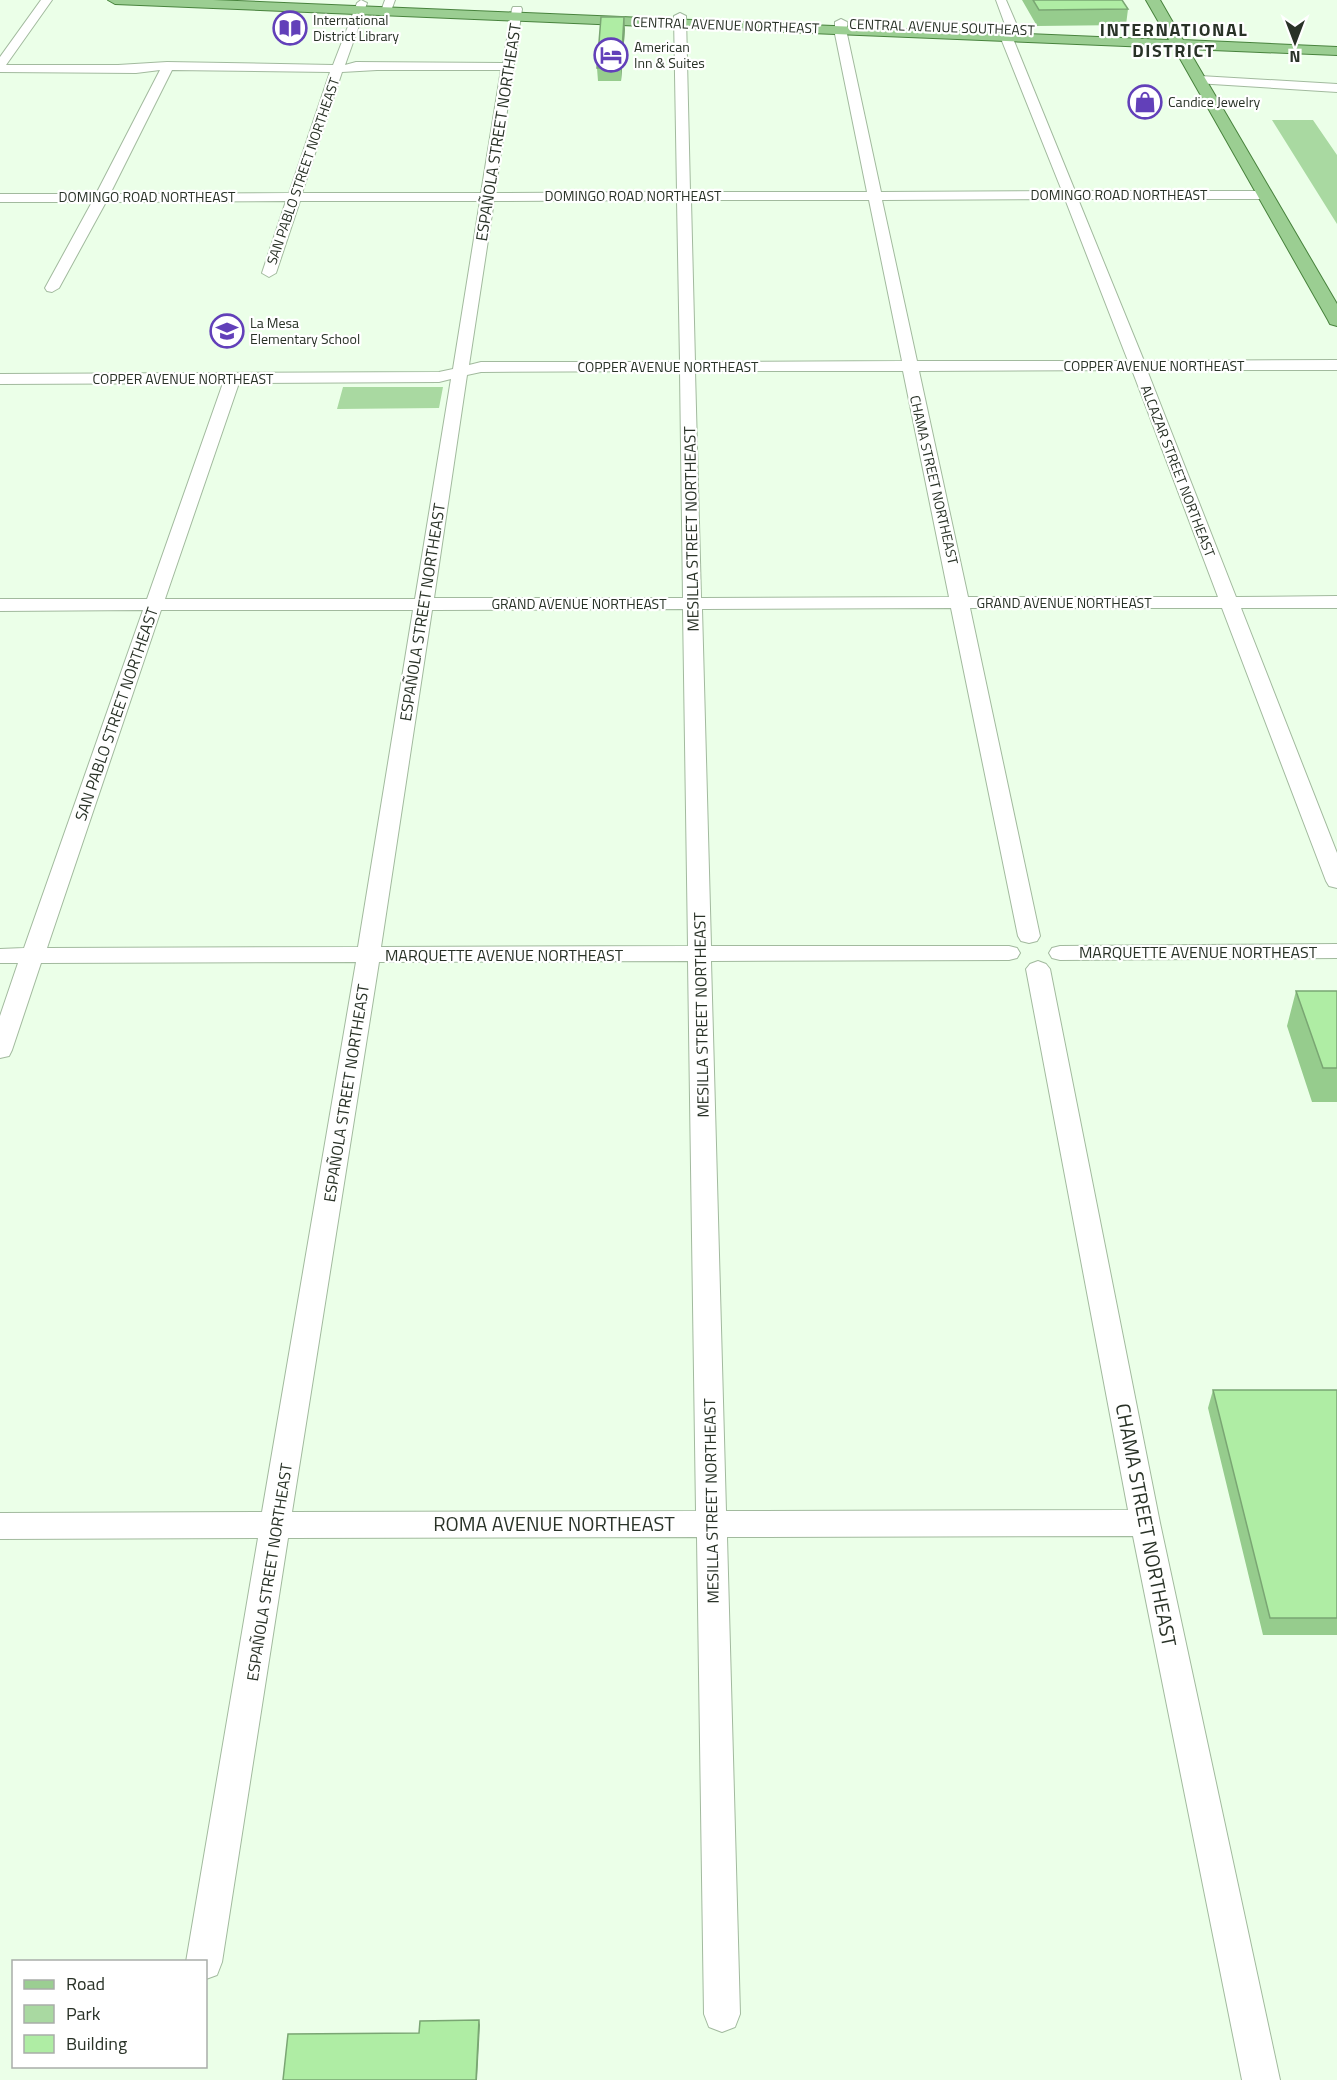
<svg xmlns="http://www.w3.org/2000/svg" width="1337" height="2080" viewBox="0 0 1337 2080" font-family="'Titillium Web',sans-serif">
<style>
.green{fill:#a9d9a1}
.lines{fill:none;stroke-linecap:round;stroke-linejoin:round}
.minor-casing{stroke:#a2ba9e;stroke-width:2}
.major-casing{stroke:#48833d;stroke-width:2}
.minor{fill:#fff;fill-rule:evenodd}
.major{fill:#9bce92;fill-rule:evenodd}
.wall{fill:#96cc8d}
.shaded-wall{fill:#7aa673}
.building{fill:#afeda4;stroke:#7aa673;stroke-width:1.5}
.labels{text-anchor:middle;stroke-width:4.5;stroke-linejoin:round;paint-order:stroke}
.far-poi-label{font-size:14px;fill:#293227;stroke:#fff;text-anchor:start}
.far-street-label{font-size:14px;fill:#293227;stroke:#fff}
.street-label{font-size:16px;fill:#293227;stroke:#fff}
.far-district-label{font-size:18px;font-weight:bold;letter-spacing:1.5px;fill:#293227;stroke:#fff}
.near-street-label{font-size:20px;fill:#293227;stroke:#fff}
</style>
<rect width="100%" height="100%" fill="#ebffe8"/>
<!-- green -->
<path class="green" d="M 1272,120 L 1313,120 L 1337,155 L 1337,224 Z
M 343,387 L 443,387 L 439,408 L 337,409 Z"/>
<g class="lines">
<!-- minor casing -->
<g class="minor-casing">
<path id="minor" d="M 41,0 L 52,0 L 6,65 L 118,65 L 167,62 L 333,65 L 357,3 L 361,0 L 367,3 L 345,65 L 356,62 L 503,63 L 512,9 L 513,7 L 521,7 L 522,9 L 495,193 L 677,192 L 674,16 L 680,13 L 686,16 L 690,192 L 867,192 L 835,34 L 835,22 L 841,19 L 847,22 L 847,34 L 881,192 L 1062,191 L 1002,41 L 1001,37 L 1007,30 L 996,0 L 1006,0 L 1019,30 L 1013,37 L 1014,41 L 1075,191 L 1266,191 L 1273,195 L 1266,199 L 1078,199 L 1144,361 L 1337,360 L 1337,370 L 1147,370 L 1236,597 L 1337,596 L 1337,608 L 1241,608 L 1337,853 L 1337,888 L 1329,886 L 1326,881 L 1222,608 L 970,608 L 1040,936 L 1037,941 L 1029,943 L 1021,941 L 1018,936 L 951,608 L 702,609 L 711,946 L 1009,946 L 1017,948 L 1020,953 L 1017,958 L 1009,960 L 711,961 L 726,1511 L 1128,1510 L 1026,969 L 1030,964 L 1038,961 L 1046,964 L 1050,969 L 1160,1523 L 1280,2080 L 1242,2080 L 1133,1536 L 727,1537 L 740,2014 L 735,2027 L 722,2032 L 709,2027 L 704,2014 L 697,1537 L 288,1538 L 222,1962 L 217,1975 L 206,1979 L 206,1962 L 186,1962 L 258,1538 L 0,1539 L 0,1513 L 262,1512 L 356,962 L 41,963 L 12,1050 L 9,1056 L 0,1058 L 0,1016 L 18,963 L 0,963 L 0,949 L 24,948 L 143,610 L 0,611 L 0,599 L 147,599 L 223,383 L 0,384 L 0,374 L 439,372 L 453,369 L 480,201 L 300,201 L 276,273 L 269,277 L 262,273 L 286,201 L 106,202 L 59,288 L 52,292 L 47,291 L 45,288 L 92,202 L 0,202 L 0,194 L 96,194 L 160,70 L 136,73 L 0,72 L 0,57 ZM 172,70 L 330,72 L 289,193 L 110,194 ZM 377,70 L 501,70 L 481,193 L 302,193 L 342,72 ZM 1065,199 L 1128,361 L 917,361 L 882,200 ZM 677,200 L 680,362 L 481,362 L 469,365 L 494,201 ZM 691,200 L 869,200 L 902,361 L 695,362 ZM 1132,370 L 1218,597 L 968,597 L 919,371 ZM 680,371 L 683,598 L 434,598 L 467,375 L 481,372 ZM 695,371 L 903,371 L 949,597 L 701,598 ZM 451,379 L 415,599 L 165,599 L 239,383 L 439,382 ZM 683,609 L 688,946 L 381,947 L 432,610 ZM 161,610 L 413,610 L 358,947 L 47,948 ZM 688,961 L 696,1511 L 292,1512 L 379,962 Z
M 385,0 L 395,0 L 391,11 L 386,14 L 381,11 Z
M 1200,76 L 1337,84 L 1337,92 L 1196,83 L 1194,80 Z
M 1337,944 L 1337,958 L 1060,960 L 1052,958 L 1049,953 L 1052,948 L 1060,946 Z"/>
</g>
<!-- major casing -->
<g class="major-casing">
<path id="major" d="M 108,0 L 213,0 L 1169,40 L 1146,0 L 1160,0 L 1183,40 L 1337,47 L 1337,55 L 1188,49 L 1337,304 L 1337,326 L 1330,324 L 1328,320 L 1174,48 L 115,4 Z"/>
</g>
<!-- minor -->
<use href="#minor" class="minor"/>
<!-- major -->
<use href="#major" class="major"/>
</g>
<!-- wall -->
<path class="wall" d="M 1022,0 L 1122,0 L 1128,9 L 1126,25 L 1037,26 Z
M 625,29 L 621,81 L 598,81 L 597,68 Z
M 1296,991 L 1337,991 L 1337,1102 L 1312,1102 L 1287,1026 Z
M 1213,1390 L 1337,1390 L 1337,1635 L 1263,1635 L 1208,1408 Z"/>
<!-- shaded-wall -->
<path class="shaded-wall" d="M 624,17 L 625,29 L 621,81 L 621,68 Z
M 479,2020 L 480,2025 L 477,2080 L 476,2080 Z"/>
<!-- building -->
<path class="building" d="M 1033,0 L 1122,0 L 1128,9 L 1039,10 Z
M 601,17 L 624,17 L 621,68 L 597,68 Z
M 1296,991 L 1337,991 L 1337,1068 L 1323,1068 Z
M 1213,1390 L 1337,1390 L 1337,1618 L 1270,1618 Z
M 479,2020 L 476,2080 L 283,2080 L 288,2034 L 419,2033 L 420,2021 Z"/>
<!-- icons -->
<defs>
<g id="library-ring" transform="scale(1.725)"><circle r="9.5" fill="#fff" stroke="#6240b9" stroke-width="1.5"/><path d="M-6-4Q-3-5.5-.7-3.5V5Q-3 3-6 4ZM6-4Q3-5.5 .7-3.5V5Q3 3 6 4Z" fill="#6240b9"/></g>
<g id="hotel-ring" transform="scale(1.725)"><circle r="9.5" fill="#fff" stroke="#6240b9" stroke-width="1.5"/><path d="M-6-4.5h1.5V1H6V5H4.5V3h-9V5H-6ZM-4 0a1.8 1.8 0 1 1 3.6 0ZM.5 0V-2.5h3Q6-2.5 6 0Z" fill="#6240b9"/></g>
<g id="shop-ring" transform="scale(1.725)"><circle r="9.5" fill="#fff" stroke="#6240b9" stroke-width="1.5"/><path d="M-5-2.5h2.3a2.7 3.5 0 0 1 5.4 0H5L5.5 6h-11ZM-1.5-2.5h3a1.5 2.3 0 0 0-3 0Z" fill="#6240b9"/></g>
<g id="school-ring" transform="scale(1.725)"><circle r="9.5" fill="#fff" stroke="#6240b9" stroke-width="1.5"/><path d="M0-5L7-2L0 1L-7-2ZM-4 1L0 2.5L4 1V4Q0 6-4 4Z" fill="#6240b9"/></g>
</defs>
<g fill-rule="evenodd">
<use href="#library-ring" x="290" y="28"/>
<use href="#hotel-ring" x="611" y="55"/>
<use href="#shop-ring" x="1145" y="102"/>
<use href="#school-ring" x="227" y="331"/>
</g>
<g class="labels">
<!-- far-poi labels -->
<g class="far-poi-label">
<text x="313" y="25">International<tspan x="313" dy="16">District Library</tspan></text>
<text x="634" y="52">American<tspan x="634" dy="16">Inn &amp; Suites</tspan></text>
<text x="1168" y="107">Candice Jewelry</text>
<text x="250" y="328">La Mesa<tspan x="250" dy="16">Elementary School</tspan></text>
</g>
<!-- far-street labels -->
<g class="far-street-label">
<text transform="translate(726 25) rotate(2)" y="5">CENTRAL AVENUE NORTHEAST</text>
<text transform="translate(942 27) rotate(2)" y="5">CENTRAL AVENUE SOUTHEAST</text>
<text transform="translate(303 171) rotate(-71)" y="5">SAN PABLO STREET NORTHEAST</text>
<text x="1119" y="200">DOMINGO ROAD NORTHEAST</text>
<text x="633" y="201">DOMINGO ROAD NORTHEAST</text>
<text x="147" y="202">DOMINGO ROAD NORTHEAST</text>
<text x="1154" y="371">COPPER AVENUE NORTHEAST</text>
<text x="668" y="372">COPPER AVENUE NORTHEAST</text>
<text x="183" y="384">COPPER AVENUE NORTHEAST</text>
<text transform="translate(1178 471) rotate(69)" y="5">ALCAZAR STREET NORTHEAST</text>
<text transform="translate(934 480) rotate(77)" y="5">CHAMA STREET NORTHEAST</text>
<text x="1064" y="608">GRAND AVENUE NORTHEAST</text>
<text x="579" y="609">GRAND AVENUE NORTHEAST</text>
</g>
<!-- street labels -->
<g class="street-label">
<text transform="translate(498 132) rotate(-81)" y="6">ESPAÑOLA STREET NORTHEAST</text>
<text transform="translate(691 529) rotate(-91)" y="6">MESILLA STREET NORTHEAST</text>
<text transform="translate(422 612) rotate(-81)" y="6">ESPAÑOLA STREET NORTHEAST</text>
<text transform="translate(116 714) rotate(-71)" y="6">SAN PABLO STREET NORTHEAST</text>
<text x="1198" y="958">MARQUETTE AVENUE NORTHEAST</text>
<text x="504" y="961">MARQUETTE AVENUE NORTHEAST</text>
<text transform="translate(701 1015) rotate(-91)" y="6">MESILLA STREET NORTHEAST</text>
<text transform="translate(346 1093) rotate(-81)" y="6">ESPAÑOLA STREET NORTHEAST</text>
<text transform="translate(711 1501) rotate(-91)" y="6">MESILLA STREET NORTHEAST</text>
<text transform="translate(269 1572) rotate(-81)" y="6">ESPAÑOLA STREET NORTHEAST</text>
</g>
<!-- far-district labels -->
<g class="far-district-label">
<text x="1174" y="36">INTERNATIONAL<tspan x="1174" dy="21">DISTRICT</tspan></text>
</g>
<!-- near-street labels -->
<g class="near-street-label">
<text x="554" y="1531">ROMA AVENUE NORTHEAST</text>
<text transform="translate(1146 1525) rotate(79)" y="7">CHAMA STREET NORTHEAST</text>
</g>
</g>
<!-- legend -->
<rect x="12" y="1960" width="195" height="108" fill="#ffffff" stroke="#a9ada9" stroke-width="1.5"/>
<rect x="24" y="1980" width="30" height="9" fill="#9bce92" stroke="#a9ada9" stroke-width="1.5"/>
<text x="66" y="1990" font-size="18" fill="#293227">Road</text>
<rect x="24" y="2005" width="30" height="18" fill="#a9d9a1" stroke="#a9ada9" stroke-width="1.5"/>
<text x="66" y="2020" font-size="18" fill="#293227">Park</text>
<rect x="24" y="2035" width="30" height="18" fill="#afeda4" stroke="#a9ada9" stroke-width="1.5"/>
<text x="66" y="2050" font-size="18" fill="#293227">Building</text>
<!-- north arrow -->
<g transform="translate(1295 42) rotate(180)" stroke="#ffffff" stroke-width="4.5" paint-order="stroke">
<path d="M0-4.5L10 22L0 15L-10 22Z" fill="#293227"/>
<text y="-9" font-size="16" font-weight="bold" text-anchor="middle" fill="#293227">N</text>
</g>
</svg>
